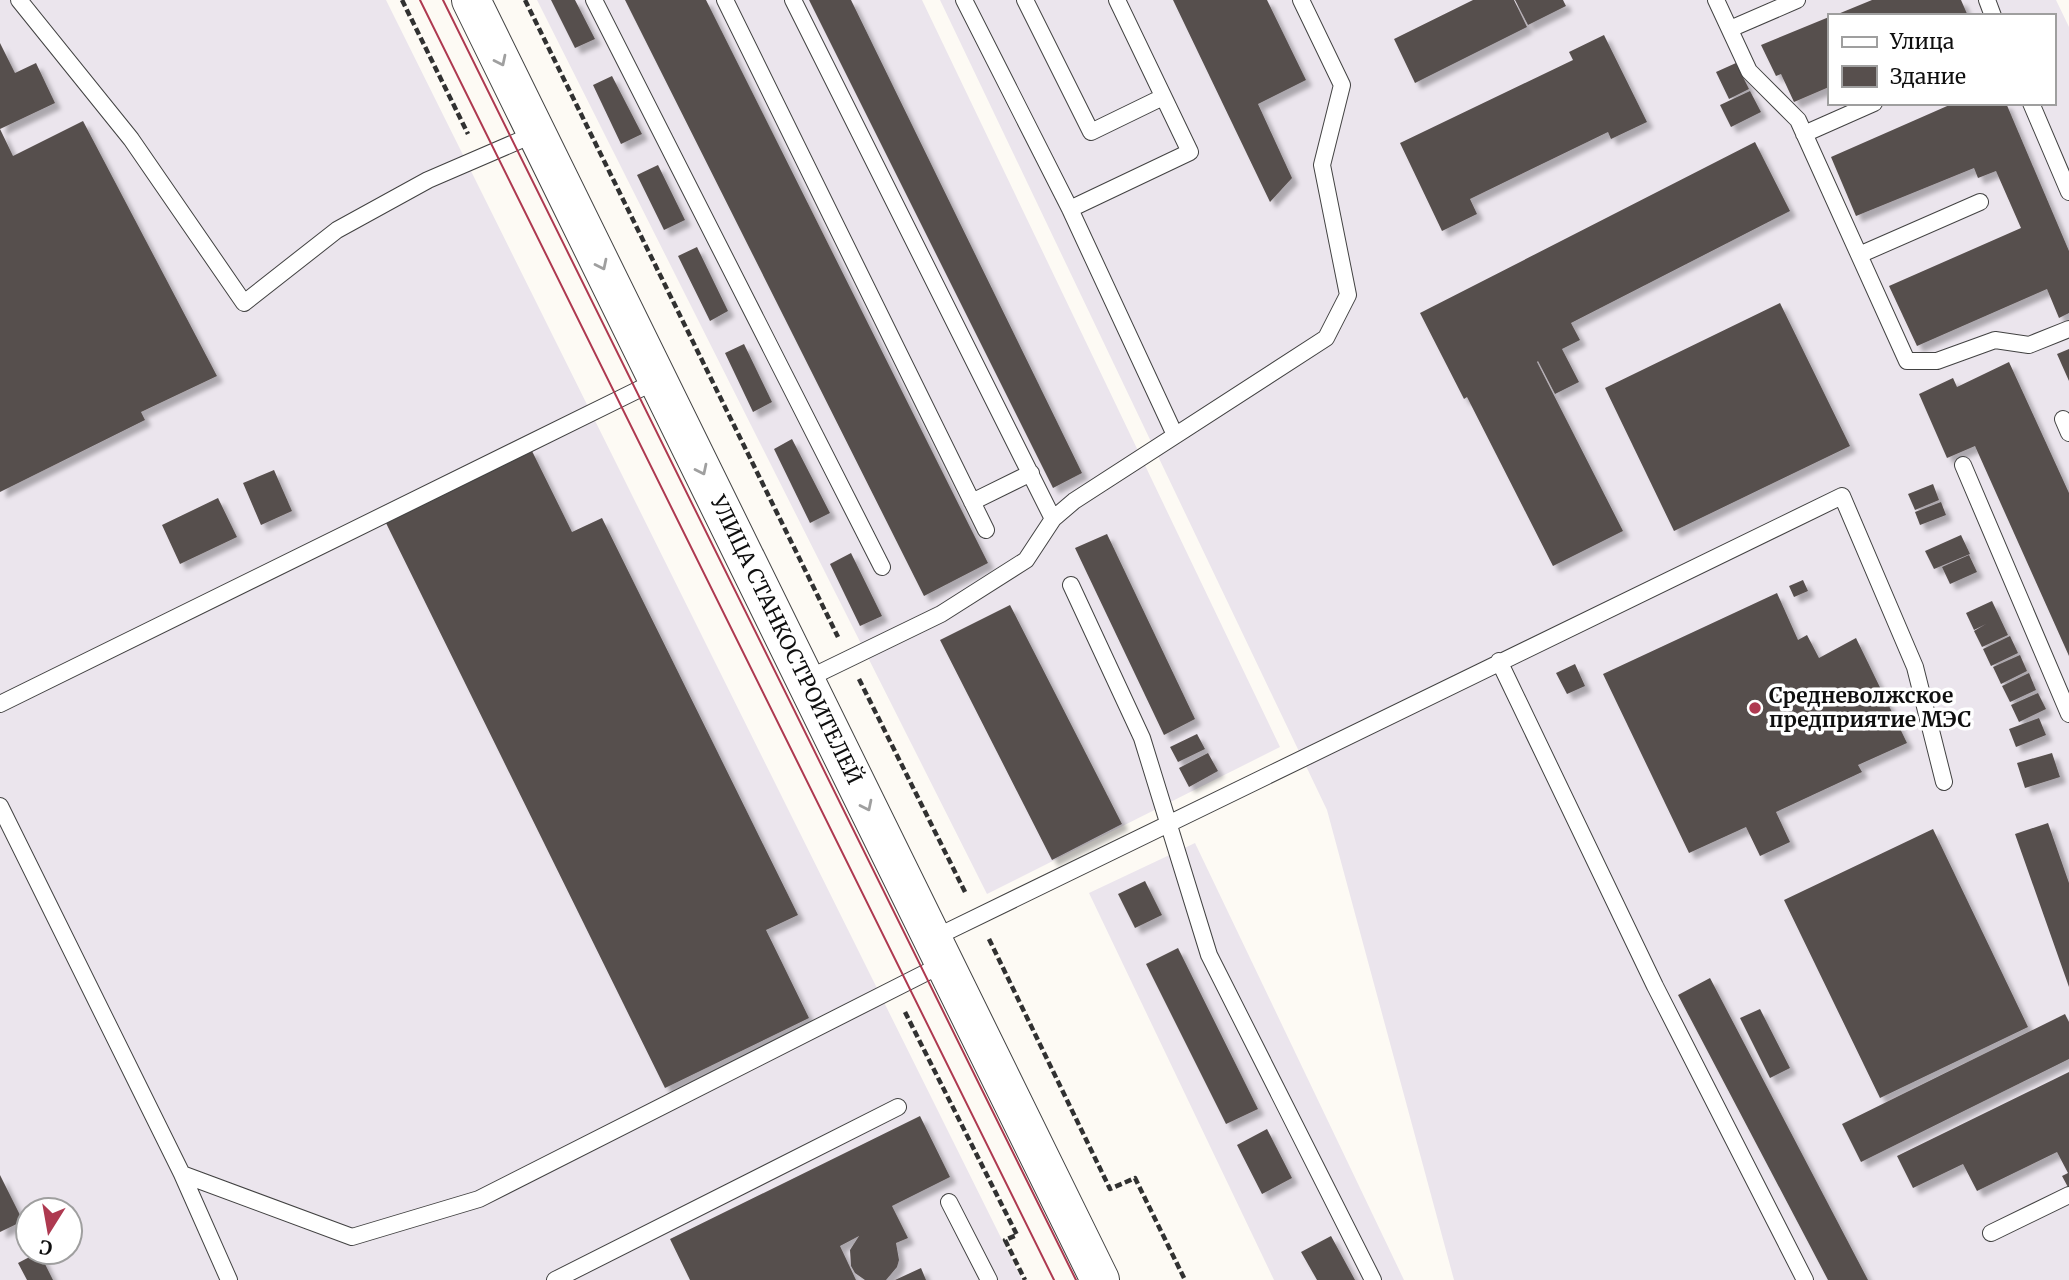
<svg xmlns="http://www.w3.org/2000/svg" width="2069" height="1280" viewBox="0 0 2069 1280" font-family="Merriweather,serif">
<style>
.industrial{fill:#ebe5ed;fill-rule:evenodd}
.building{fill:#574f4d;filter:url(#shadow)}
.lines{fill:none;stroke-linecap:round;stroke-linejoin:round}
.service-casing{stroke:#424242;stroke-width:18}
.tertiary-casing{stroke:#424242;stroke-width:40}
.path{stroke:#313131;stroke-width:4.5;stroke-dasharray:7 3.5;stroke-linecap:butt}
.service{stroke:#fff;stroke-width:16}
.tertiary{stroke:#fff;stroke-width:38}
.tram{stroke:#ae3950;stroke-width:2}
.oneway{stroke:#9f9f9f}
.poi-dot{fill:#ae3950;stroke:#fff;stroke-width:2.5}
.labels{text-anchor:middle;stroke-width:7;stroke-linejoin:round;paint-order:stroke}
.street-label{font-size:21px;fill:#0f0f0f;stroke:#fff}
.poi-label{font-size:21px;font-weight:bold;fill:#0f0f0f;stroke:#fff;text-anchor:start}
</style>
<defs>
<filter id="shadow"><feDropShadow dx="6" dy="6" stdDeviation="2" flood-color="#0004"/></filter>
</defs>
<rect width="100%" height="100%" fill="#fdfaf4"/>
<!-- industrial -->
<path class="industrial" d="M 0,0 L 386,0 L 1022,1280 L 0,1280 ZM 28,1210 L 70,1210 L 70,1252 L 28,1252 Z
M 537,0 L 922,0 L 1280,747 L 987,894 Z
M 940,0 L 2056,0 L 2069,27 L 2069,1280 L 1454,1280 L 1327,810 ZM 1829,16 L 2053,16 L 2053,103 L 1829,103 Z
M 1195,843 L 1404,1280 L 1274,1280 L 1089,893 Z"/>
<!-- building -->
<path class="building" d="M 551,0 L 575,0 L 595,39 L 575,48 Z
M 625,0 L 706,0 L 988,563 L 924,596 Z
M 809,0 L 851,0 L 1082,473 L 1053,488 Z
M 1173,0 L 1267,0 L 1306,80 L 1258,104 L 1292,178 L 1270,202 Z
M 1473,0 L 1514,0 L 1527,27 L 1415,83 L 1394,39 Z
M 1515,0 L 1563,0 L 1566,6 L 1528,25 Z
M 1872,0 L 1961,0 L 1968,16 L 1833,16 Z
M 1829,17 L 1829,87 L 1794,102 L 1781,74 L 1776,76 L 1761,45 Z
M 1604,35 L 1647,122 L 1611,139 L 1608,132 L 1470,199 L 1477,214 L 1442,231 L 1400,143 L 1573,60 L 1569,52 Z
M 0,43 L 15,73 L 36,63 L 55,103 L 0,129 L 13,156 L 83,121 L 217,376 L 141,412 L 145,420 L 0,492 Z
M 1736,63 L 1749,89 L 1729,99 L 1716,72 Z
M 612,76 L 642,134 L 621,144 L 593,85 Z
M 1750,91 L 1761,112 L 1731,127 L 1720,105 Z
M 1954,103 L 2006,103 L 2069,251 L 2069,313 L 2059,318 L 2047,289 L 1917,346 L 1889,286 L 2021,228 L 1996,171 L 1978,178 L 1974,168 L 1856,216 L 1831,157 Z
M 1755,142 L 1790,211 L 1571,323 L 1580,340 L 1562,349 L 1579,382 L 1555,394 L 1538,361 L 1537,362 L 1623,531 L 1553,566 L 1467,397 L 1464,399 L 1420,313 Z
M 658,165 L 685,220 L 664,230 L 637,175 Z
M 697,247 L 728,311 L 710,321 L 678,256 Z
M 1780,303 L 1850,446 L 1674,531 L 1605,388 Z
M 744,344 L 772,402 L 753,412 L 725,353 Z
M 2069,349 L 2069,381 L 2057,354 Z
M 2009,362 L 2069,493 L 2069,656 L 1975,446 L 1947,458 L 1919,394 L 1953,378 L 1957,387 Z
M 792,439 L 830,513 L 810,523 L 774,449 Z
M 531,449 L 572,532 L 602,518 L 798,915 L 766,930 L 809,1018 L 665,1088 L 385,521 Z
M 274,470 L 292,511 L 261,525 L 243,483 Z
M 1933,484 L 1939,500 L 1915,510 L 1908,494 Z
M 218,498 L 237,537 L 180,564 L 162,525 Z
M 1941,502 L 1946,515 L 1920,525 L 1915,512 Z
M 1107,534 L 1195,719 L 1164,735 L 1075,548 Z
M 1961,535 L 1970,554 L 1934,569 L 1925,551 Z
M 851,553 L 882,616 L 860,626 L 830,564 Z
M 1969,555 L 1977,572 L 1950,584 L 1942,567 Z
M 1803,580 L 1808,591 L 1794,597 L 1789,586 Z
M 1777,593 L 1798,640 L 1807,635 L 1819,658 L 1856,638 L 1907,743 L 1858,765 L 1862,772 L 1776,812 L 1790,842 L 1760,856 L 1746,827 L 1689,853 L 1603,674 Z
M 1992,601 L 2008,635 L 1982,647 L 1974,631 L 1986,624 L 1974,630 L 1966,613 Z
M 1010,605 L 1122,824 L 1052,860 L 940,640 Z
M 2010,636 L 2018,653 L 1991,666 L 1983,649 Z
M 2020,655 L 2027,671 L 2001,684 L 1993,667 Z
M 1575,664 L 1585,686 L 1567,694 L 1556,673 Z
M 2029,673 L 2036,690 L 2010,702 L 2002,686 Z
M 2038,693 L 2046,709 L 2019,722 L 2011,705 Z
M 2039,718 L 2046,735 L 2016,747 L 2009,729 Z
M 1197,734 L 1205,749 L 1178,762 L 1170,747 Z
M 1208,753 L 1218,771 L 1189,787 L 1179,768 Z
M 2052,753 L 2060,777 L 2025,788 L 2017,763 Z
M 2048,823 L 2069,883 L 2069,987 L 2015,834 Z
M 1933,829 L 2028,1027 L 1880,1098 L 1784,900 Z
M 1145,881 L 1162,915 L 1135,928 L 1118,894 Z
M 1178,948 L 1258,1109 L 1226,1124 L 1146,964 Z
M 1710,978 L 1868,1280 L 1828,1280 L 1678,995 Z
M 1760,1009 L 1790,1068 L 1770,1078 L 1740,1018 Z
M 2065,1014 L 2069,1022 L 2069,1059 L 1861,1162 L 1842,1124 Z
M 2069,1072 L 2069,1189 L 2062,1176 L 2068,1173 L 2057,1152 L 1977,1191 L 1963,1164 L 1913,1188 L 1897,1156 Z
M 920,1116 L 950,1177 L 892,1206 L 908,1238 L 896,1243 L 899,1260 L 897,1267 L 886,1280 L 865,1280 L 855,1273 L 851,1266 L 850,1250 L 859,1236 L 840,1246 L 856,1280 L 690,1280 L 670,1239 Z
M 1267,1129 L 1292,1178 L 1262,1194 L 1237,1145 Z
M 0,1175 L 23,1221 L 0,1232 Z
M 1331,1236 L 1355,1280 L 1317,1280 L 1301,1252 Z
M 39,1252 L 53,1280 L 27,1280 L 18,1263 Z
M 921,1268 L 926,1280 L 895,1280 Z"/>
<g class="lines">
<!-- service casing -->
<g class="service-casing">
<path id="service" d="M 19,0 L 131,139 L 244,303 L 337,230 L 428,180 L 537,133
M 594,0 L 882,567
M 725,0 L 986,530
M 793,0 L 1053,519
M 964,0 L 1070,209 L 1175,435
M 1025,0 L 1091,132 L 1163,97
M 1716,0 L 1749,71 L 1798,120 L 1907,361 L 1937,361 L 1995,340 L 2029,345 L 2069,329
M 1987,0 L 1993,16
M 1730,29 L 1797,0
M 2031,103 L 2069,192
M 1804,134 L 1874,103
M 1070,209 L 1190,152 L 1117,0
M 1859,255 L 1980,202
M 2063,419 L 2069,433
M 1963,465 L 2069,714
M 972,502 L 1031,473
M 1071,585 L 1142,738 L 1209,955 L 1373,1280
M 1499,661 L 1655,986 L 1805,1280
M 805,680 L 941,614 L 1026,560 L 1053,519 L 1074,501 L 1326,338 L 1348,295 L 1322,165 L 1342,85 L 1301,0
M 0,704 L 658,380
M 0,806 L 182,1174 L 352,1237 L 479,1199 L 945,963
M 932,939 L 1842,496 L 1915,667 L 1944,782
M 182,1174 L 229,1280
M 949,1202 L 989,1280
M 1991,1233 L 2069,1195
M 555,1280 L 898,1107"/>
</g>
<!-- tertiary casing -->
<g class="tertiary-casing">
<path id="tertiary" d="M 471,0 L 1100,1280"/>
</g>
<!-- path -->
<path class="path" d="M 402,0 L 468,134
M 525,0 L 838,637
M 859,679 L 966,894
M 989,939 L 1110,1189 L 1135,1178 L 1185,1280
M 905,1012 L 1017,1235 L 1005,1240 L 1025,1280"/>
<!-- service -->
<use href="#service" class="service"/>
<!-- tertiary -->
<use href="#tertiary" class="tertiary"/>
<!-- tram -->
<path class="tram" d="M 420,0 L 1054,1280
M 443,0 L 1076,1280"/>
</g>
<!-- one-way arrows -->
<defs><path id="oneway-chevron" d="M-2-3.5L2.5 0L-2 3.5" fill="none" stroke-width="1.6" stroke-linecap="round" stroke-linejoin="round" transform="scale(1.75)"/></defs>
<g class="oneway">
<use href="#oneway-chevron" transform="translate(501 61) rotate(64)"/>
<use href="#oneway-chevron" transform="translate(602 265) rotate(64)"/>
<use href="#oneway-chevron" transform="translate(702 470) rotate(64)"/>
<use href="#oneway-chevron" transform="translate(867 806) rotate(64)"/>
</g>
<!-- markers -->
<circle class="poi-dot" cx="1755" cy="708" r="7"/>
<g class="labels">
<!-- street labels -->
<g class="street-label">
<text transform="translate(786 640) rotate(64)" y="7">УЛИЦА СТАНКОСТРОИТЕЛЕЙ</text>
</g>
<!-- poi labels -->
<g class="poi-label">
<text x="1769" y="703">Средневолжское<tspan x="1769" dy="24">предприятие МЭС</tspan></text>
</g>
</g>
<!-- legend -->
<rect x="1828" y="14" width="228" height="91" fill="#ffffff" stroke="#9f9f9f" stroke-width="2"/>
<rect x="1842" y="37" width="35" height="10" fill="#ffffff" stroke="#9f9f9f" stroke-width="2"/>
<text x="1890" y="49" font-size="21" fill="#0f0f0f">Улица</text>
<rect x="1842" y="66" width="35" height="21" fill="#574f4d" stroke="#9f9f9f" stroke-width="2"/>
<text x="1890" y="84" font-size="21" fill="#0f0f0f">Здание</text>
<!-- north arrow -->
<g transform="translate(49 1231) rotate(191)"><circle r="33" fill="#ffffff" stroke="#9f9f9f" stroke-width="2"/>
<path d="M0-5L12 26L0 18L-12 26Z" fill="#ae3950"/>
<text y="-10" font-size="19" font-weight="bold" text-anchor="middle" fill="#0f0f0f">С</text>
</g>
</svg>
